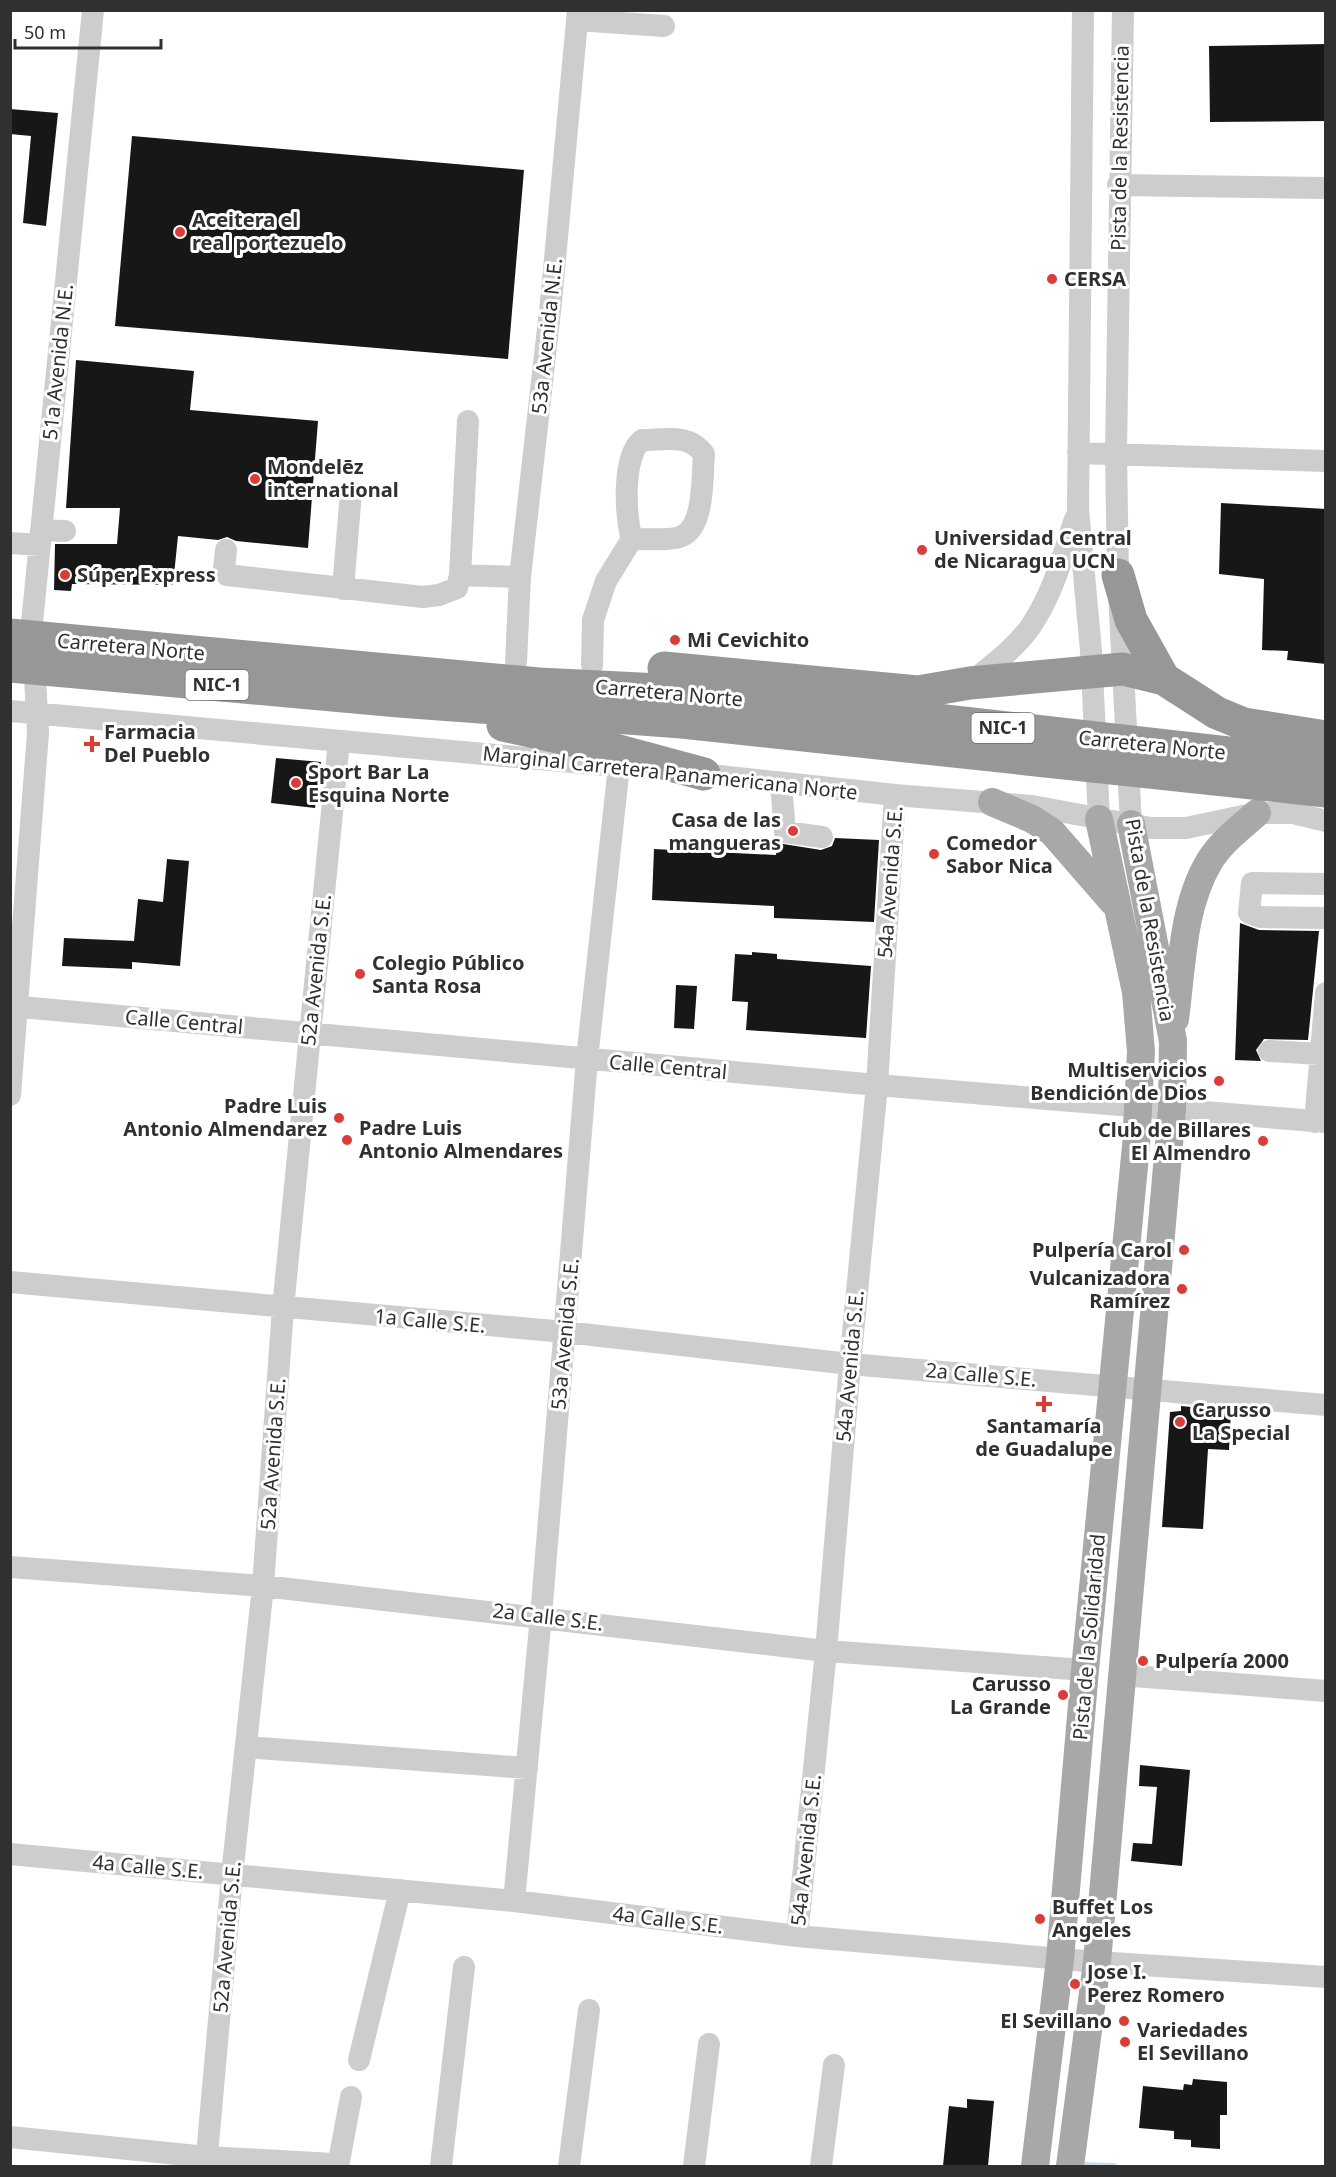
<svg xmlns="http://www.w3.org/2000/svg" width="1336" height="2177" viewBox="0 0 1336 2177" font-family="'Noto Sans',sans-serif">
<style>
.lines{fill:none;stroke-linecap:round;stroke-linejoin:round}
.stream{stroke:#cadcec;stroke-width:6}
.building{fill:#171717}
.minor{stroke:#cdcdcd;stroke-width:22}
.major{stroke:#a8a8a8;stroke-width:28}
.highway{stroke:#979797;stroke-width:33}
.poi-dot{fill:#e33935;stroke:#fff;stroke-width:2}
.labels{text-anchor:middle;stroke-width:6;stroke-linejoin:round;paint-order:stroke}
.shield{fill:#fff;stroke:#6e6e6e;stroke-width:1.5}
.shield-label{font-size:18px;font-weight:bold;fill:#303030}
.street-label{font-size:20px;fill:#303030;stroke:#fff}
.poi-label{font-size:20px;font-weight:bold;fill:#303030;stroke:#fff;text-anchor:start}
</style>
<rect width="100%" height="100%" fill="#fff"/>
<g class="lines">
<!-- stream -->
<path class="stream" d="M 1082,2165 L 1114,2166"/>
</g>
<!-- building -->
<path class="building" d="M 1326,44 L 1326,121 L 1210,122 L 1209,46 Z
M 10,109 L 58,113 L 46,226 L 23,223 L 31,136 L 10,134 Z
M 132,136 L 524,170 L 508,359 L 115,326 Z
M 76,360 L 194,371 L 190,410 L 318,421 L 308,548 L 236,541 L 227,537 L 218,540 L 178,536 L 173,585 L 72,584 L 71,591 L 54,590 L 55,544 L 117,544 L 120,508 L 66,508 Z
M 1221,503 L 1326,509 L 1326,664 L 1287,660 L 1288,651 L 1262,650 L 1264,579 L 1219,574 Z
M 276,758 L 321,762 L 315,808 L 271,803 Z
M 835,838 L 879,840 L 874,922 L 774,918 L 774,906 L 652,900 L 654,849 L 776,855 L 777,843 L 821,850 L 832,846 Z
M 167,859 L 189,861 L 180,966 L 132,962 L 132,969 L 62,966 L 64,938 L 134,941 L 138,899 L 163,902 Z
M 1240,923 L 1259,930 L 1319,931 L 1308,1040 L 1264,1039 L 1256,1050 L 1261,1061 L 1235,1060 Z
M 752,952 L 777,954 L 777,959 L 871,966 L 866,1038 L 746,1030 L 748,1002 L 732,1001 L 735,954 L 752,955 Z
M 676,985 L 697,986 L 694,1029 L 674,1028 Z
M 1181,1406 L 1231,1411 L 1229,1450 L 1208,1449 L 1203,1529 L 1162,1527 L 1170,1412 L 1181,1411 Z
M 1140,1765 L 1190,1770 L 1182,1866 L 1131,1861 L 1133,1843 L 1152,1844 L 1157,1787 L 1139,1786 Z
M 1193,2079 L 1227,2082 L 1227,2115 L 1220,2115 L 1220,2149 L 1191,2147 L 1191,2140 L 1174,2139 L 1174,2131 L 1139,2128 L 1143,2086 L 1183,2090 L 1184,2084 L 1192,2085 Z
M 967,2099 L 994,2101 L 988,2166 L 943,2166 L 949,2106 L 967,2108 Z"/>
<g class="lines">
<!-- minor -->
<path class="minor" d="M 1083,10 L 1078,509 L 1091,651 L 1099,819
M 1123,10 L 1116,453 L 1118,575 L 1131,824
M 577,20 L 664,26
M 1118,185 L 1326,188
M 1078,453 L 1326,461
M 41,530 L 65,531
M 10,543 L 40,545
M 226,550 L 224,569 L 227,575 L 423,597 L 439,595 L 457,588 L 460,575 L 468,421
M 460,575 L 520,577
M 343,589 L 351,492
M 516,662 L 520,577 L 551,302 L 578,10
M 592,665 L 593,620 L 606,581 L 632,539 C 625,517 622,455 642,440 C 666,440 688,433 704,454 C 702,475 705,526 682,536 C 672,541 644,539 632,539
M 970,683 C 991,666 1015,649 1031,626 C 1053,593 1063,556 1075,519
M 10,711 L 638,768
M 691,773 L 895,795 L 1032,806 L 1151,828 L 1186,828 L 1257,813 L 1293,813 L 1326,821
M 781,784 L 785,832 L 822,837
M 1326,884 L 1252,883 L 1249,913 L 1260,917 L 1326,918
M 10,1006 L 877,1085 L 1326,1122
M 1269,1051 L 1320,1054
M 10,1095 L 38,733 L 32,623 L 93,10
M 1315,1122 L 1326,993
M 10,1282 L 565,1332 L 850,1364 L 1326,1405
M 10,1567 L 263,1586 L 826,1651 L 1085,1670
M 1120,1675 L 1326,1691
M 246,1747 L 527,1768
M 10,1854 L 514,1901 L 797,1936 L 1097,1962 L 1326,1977
M 514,1901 L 541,1616 L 587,1059 L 619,766
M 797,1936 L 826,1651 L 850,1364 L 877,1085 L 895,795
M 359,2060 L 400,1890
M 10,2137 L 207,2157 L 333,2164 L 339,2161 L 351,2097
M 206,2166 L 232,1875 L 263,1586 L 283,1308 L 339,741
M 441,2166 L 464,1967
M 569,2166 L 589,2010
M 694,2166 L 709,2044
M 821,2166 L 834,2065"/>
<!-- major -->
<path class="major" d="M 992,802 L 1032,819 L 1052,832 L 1113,902
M 1175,1019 C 1182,968 1182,907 1209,862 C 1220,843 1240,828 1257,813
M 1035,2166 L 1060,1959 L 1085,1670 L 1136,1146 L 1141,1052 L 1136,992 L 1099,819
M 1070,2166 L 1097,1962 L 1172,1110 L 1173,1041 L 1131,824"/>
<!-- highway -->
<path class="highway" d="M 1118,575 L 1131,620 L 1164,679
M 10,635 L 539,684 L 680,691 L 1326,764
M 10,666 L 399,701 L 682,722 L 1326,791
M 664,668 L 918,692 L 970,683 L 1123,669 L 1164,679 L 1217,713 L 1244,724 L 1326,737
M 503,725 L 600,746 L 704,774"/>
</g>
<!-- markers -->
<g class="poi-dot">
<circle cx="180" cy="232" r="6"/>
<circle cx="1052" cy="279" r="6"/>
<circle cx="255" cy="479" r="6"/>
<circle cx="922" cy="550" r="6"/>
<circle cx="65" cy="575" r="6"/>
<circle cx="675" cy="640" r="6"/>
<path d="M89 735h6v6h6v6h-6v6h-6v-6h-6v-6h6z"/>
<circle cx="296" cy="783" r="6"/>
<circle cx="793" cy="831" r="6"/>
<circle cx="934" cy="854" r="6"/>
<circle cx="360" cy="974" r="6"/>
<circle cx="1219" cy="1081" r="6"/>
<circle cx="339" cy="1118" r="6"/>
<circle cx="347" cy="1140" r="6"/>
<circle cx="1263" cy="1141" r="6"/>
<circle cx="1184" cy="1250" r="6"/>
<circle cx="1182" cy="1289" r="6"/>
<path d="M1041 1395h6v6h6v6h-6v6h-6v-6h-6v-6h6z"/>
<circle cx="1180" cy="1422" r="6"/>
<circle cx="1143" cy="1661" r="6"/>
<circle cx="1063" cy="1695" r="6"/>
<circle cx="1040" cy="1919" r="6"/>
<circle cx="1075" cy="1984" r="6"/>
<circle cx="1124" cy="2021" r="6"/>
<circle cx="1125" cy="2042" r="6"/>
</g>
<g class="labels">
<!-- shield labels -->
<g class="shield">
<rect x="185.5" y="670" width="63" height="30" rx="4.5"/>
<rect x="971.5" y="713" width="63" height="30" rx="4.5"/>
</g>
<g class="shield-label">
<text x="217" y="691">NIC-1</text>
<text x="1003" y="734">NIC-1</text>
</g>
<!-- street labels -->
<g class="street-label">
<text transform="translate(1120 148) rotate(-89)" y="7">Pista de la Resistencia</text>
<text transform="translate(547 336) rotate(-84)" y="7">53a Avenida N.E.</text>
<text transform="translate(58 362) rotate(-84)" y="7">51a Avenida N.E.</text>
<text transform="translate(131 647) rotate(5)" y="7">Carretera Norte</text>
<text transform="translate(669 693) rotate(5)" y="7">Carretera Norte</text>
<text transform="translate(1152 745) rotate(6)" y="7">Carretera Norte</text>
<text transform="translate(670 773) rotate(6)" y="7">Marginal Carretera Panamericana Norte</text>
<text transform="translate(890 882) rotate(-86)" y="7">54a Avenida S.E.</text>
<text transform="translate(1150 920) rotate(80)" y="7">Pista de la Resistencia</text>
<text transform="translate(316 970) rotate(-84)" y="7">52a Avenida S.E.</text>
<text transform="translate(184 1022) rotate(5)" y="7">Calle Central</text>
<text transform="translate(668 1067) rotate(5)" y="7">Calle Central</text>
<text transform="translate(430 1321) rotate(5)" y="7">1a Calle S.E.</text>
<text transform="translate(565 1334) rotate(-85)" y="7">53a Avenida S.E.</text>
<text transform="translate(850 1366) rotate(-85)" y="7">54a Avenida S.E.</text>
<text transform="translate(981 1375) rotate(5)" y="7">2a Calle S.E.</text>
<text transform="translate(273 1454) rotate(-86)" y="7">52a Avenida S.E.</text>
<text transform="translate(548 1617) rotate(7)" y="7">2a Calle S.E.</text>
<text transform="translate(1089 1637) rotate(-85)" y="7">Pista de la Solidaridad</text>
<text transform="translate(806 1850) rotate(-84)" y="7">54a Avenida S.E.</text>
<text transform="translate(148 1867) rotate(5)" y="7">4a Calle S.E.</text>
<text transform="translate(668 1920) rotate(7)" y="7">4a Calle S.E.</text>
<text transform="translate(227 1937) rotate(-85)" y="7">52a Avenida S.E.</text>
</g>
<!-- poi labels -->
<g class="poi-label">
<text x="192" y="227">Aceitera el<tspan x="192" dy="23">real portezuelo</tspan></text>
<text x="1064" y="286">CERSA</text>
<text x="267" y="474">Mondelēz<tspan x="267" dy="23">international</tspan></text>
<text x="934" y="545">Universidad Central<tspan x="934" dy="23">de Nicaragua UCN</tspan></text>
<text x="77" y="582">Súper Express</text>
<text x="687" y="647">Mi Cevichito</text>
<text x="104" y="739">Farmacia<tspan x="104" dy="23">Del Pueblo</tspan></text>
<text x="308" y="779">Sport Bar La<tspan x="308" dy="23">Esquina Norte</tspan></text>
<text x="781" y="827" text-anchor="end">Casa de las<tspan x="781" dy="23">mangueras</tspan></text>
<text x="946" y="850">Comedor<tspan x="946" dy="23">Sabor Nica</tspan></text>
<text x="372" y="970">Colegio Público<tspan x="372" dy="23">Santa Rosa</tspan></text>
<text x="1207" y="1077" text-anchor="end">Multiservicios<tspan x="1207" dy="23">Bendición de Dios</tspan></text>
<text x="327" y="1113" text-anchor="end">Padre Luis<tspan x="327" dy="23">Antonio Almendarez</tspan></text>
<text x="359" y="1135">Padre Luis<tspan x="359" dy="23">Antonio Almendares</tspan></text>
<text x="1251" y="1137" text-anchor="end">Club de Billares<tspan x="1251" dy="23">El Almendro</tspan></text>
<text x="1172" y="1257" text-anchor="end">Pulpería Carol</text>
<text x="1170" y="1285" text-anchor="end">Vulcanizadora<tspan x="1170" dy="23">Ramírez</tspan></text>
<text x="1192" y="1417">Carusso<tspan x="1192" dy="23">La Special</tspan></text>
<text x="1044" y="1433" text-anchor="middle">Santamaría<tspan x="1044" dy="23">de Guadalupe</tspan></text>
<text x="1155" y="1668">Pulpería 2000</text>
<text x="1051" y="1691" text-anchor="end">Carusso<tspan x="1051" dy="23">La Grande</tspan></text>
<text x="1052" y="1914">Buffet Los<tspan x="1052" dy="23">Angeles</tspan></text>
<text x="1087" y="1979">Jose I.<tspan x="1087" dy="23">Perez Romero</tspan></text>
<text x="1112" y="2028" text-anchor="end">El Sevillano</text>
<text x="1137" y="2037">Variedades<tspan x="1137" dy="23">El Sevillano</tspan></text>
</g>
</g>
<!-- border -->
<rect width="1336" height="2177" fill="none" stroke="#303030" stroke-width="24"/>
<!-- scale -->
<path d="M15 39v9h146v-9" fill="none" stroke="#303030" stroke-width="3"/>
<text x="24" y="39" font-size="18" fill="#303030" stroke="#ffffff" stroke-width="4.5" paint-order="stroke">50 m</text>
</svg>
